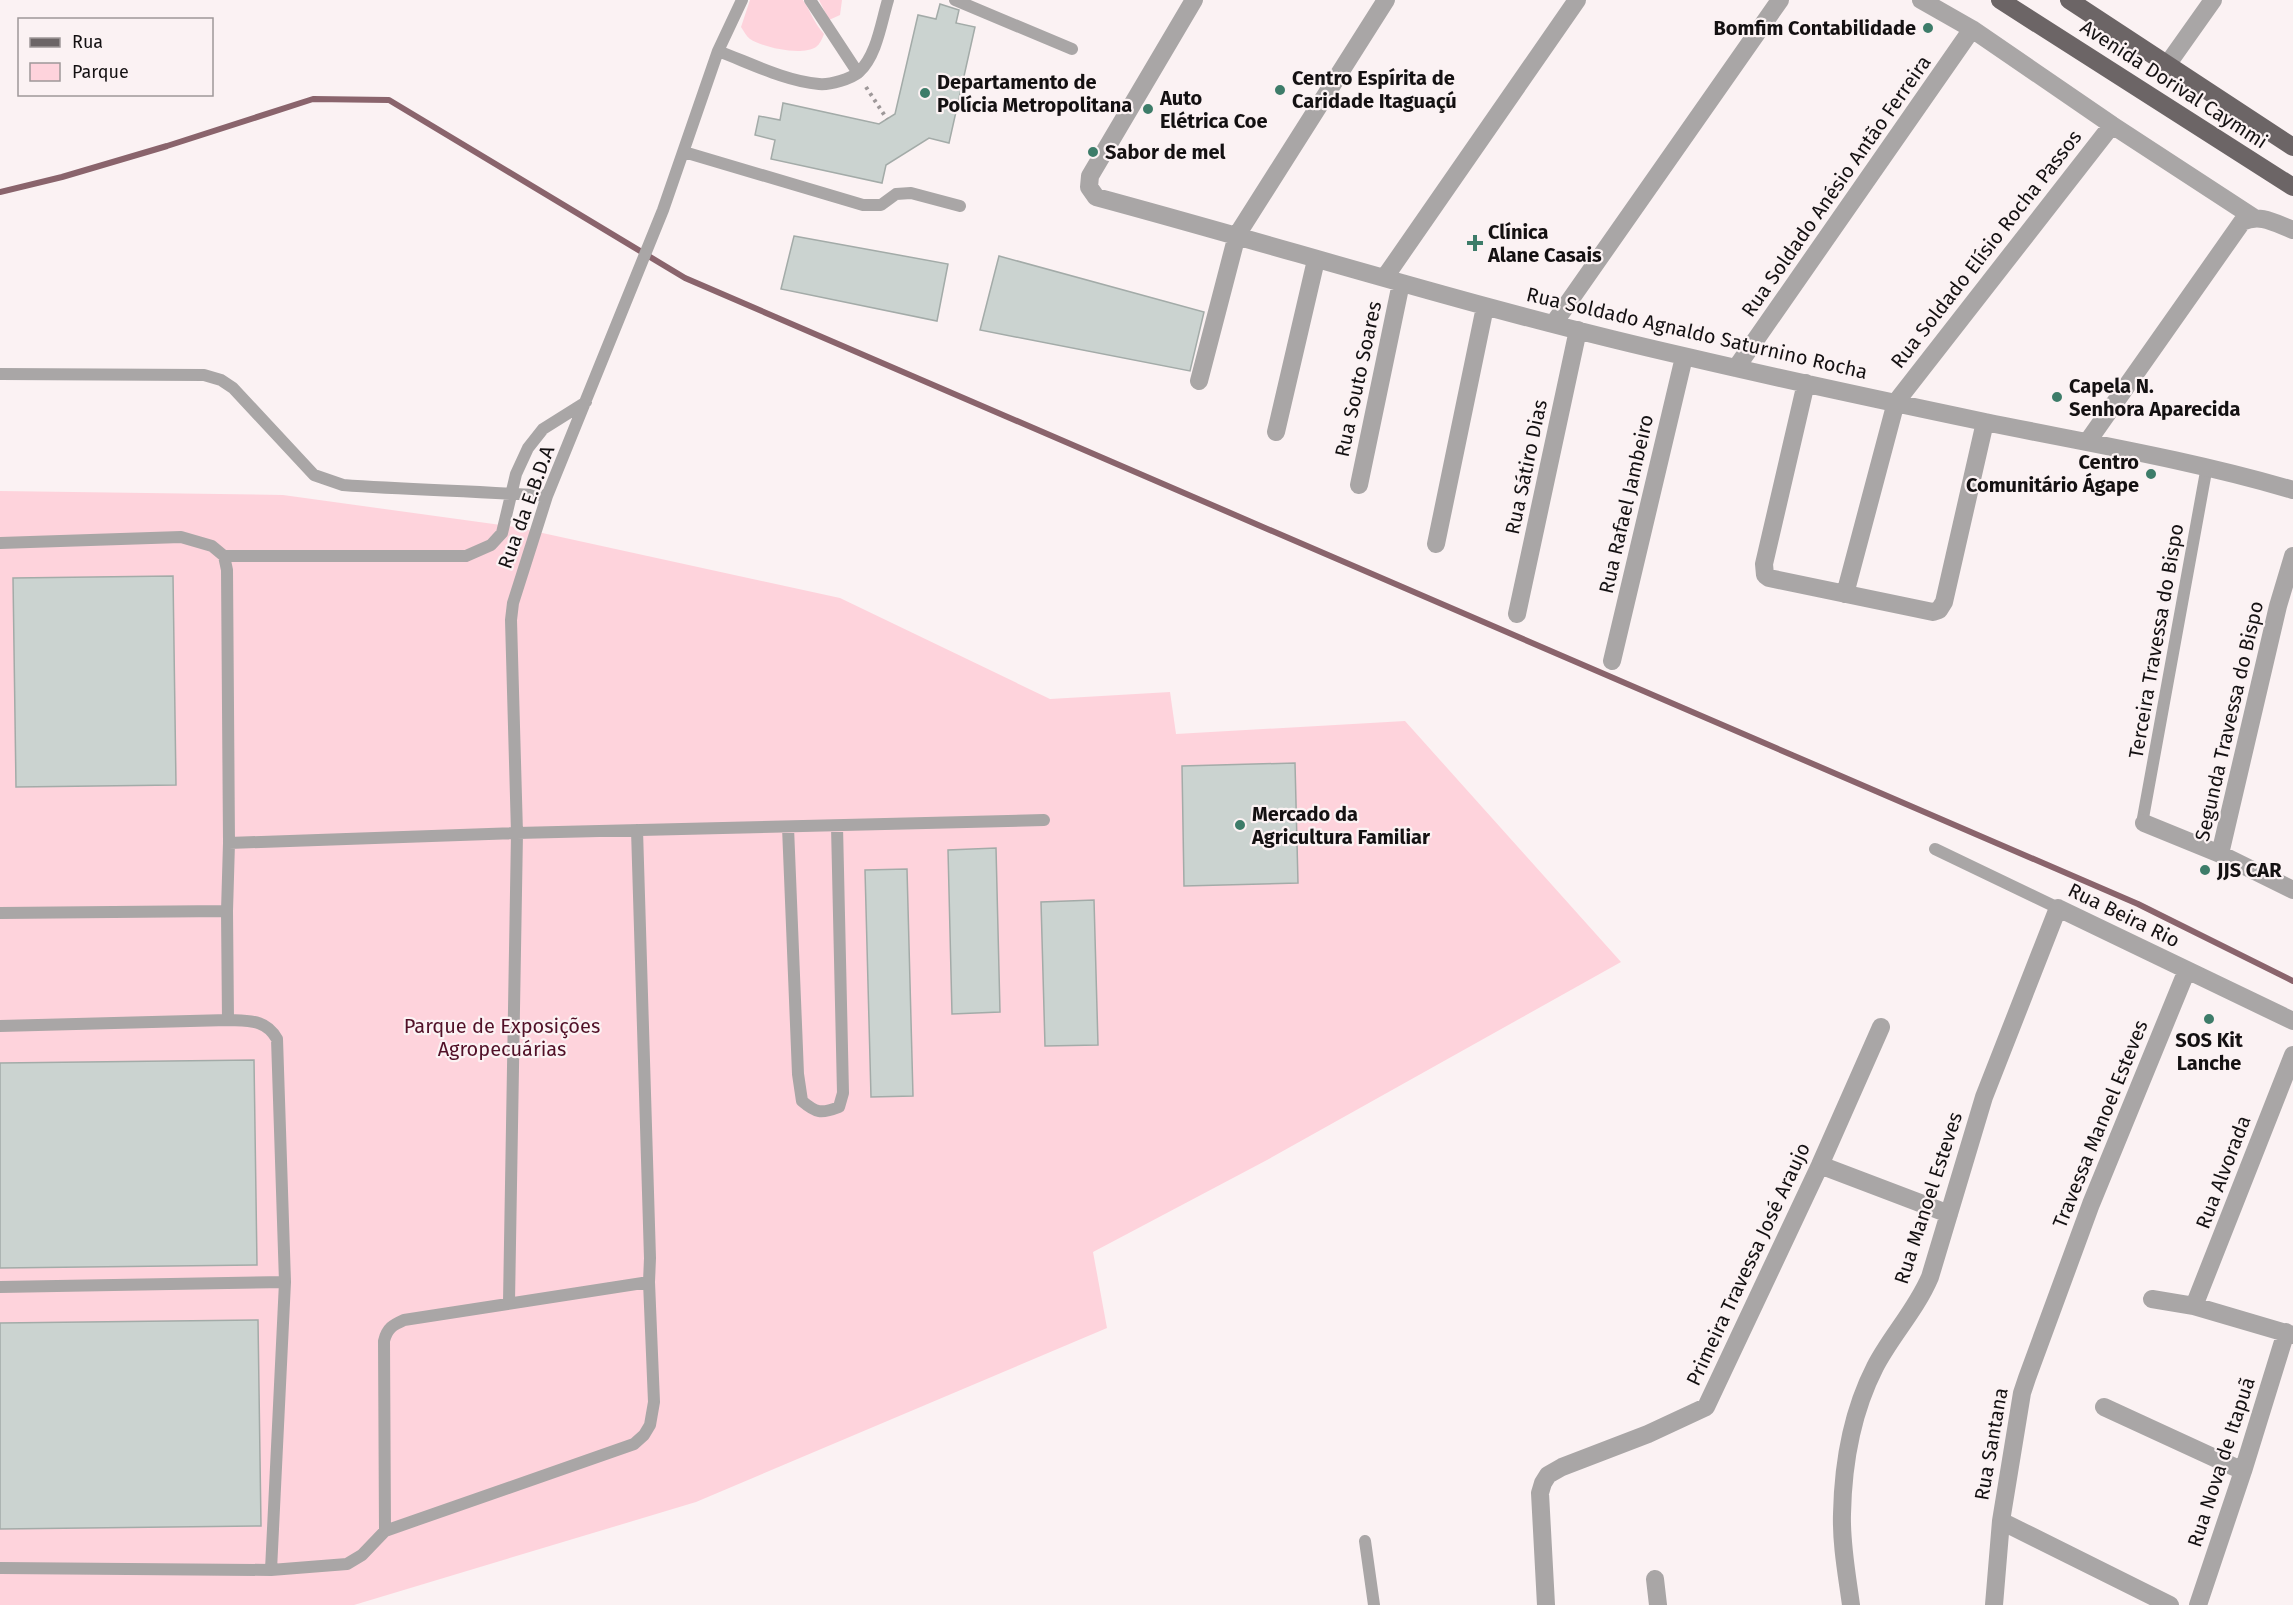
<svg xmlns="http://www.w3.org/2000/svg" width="2293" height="1605" viewBox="0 0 2293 1605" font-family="'Fira Sans',sans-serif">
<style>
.green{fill:#fed3dc}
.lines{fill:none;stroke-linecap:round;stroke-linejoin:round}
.stream{stroke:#8a646c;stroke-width:6}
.building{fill:#cbd3d0;stroke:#a3aba8;stroke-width:1.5}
.path{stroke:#9e9899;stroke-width:4;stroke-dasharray:3 4.5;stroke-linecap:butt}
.service{stroke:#a9a6a6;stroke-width:12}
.minor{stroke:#a9a6a6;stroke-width:18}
.primary{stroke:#6c6566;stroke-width:18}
.poi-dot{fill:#3d7c69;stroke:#fbf2f3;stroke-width:2}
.labels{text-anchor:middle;stroke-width:4.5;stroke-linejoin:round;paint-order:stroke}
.poi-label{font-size:20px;font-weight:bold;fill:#141112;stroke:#fbf2f3;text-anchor:start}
.street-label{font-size:20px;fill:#141112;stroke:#fbf2f3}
.park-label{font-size:20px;fill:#511027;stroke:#fbf2f3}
</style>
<rect width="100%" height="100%" fill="#fbf2f3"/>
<!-- green -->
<path class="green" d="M 750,0 L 803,0 C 811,12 814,23 824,34 C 822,39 820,44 816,47 C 802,56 764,48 750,39 C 746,36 744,31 741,27 Z
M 819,0 L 842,0 L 840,15 L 829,20 Z
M 0,491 L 283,495 L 515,527 L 840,598 L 1050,699 L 1170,692 L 1176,734 L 1405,721 L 1621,962 L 1267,1160 L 1093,1252 L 1107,1328 L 696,1502 L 354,1605 L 0,1605 Z"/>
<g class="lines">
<!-- stream -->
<path class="stream" d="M 0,192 L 62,177 L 167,146 L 313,99 L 389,100 L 685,278 L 2138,904 L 2293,981"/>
</g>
<!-- building -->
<path class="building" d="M 940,4 L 959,10 L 956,23 L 975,27 L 949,143 L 929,138 L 886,165 L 882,183 L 771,159 L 775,140 L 755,135 L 759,116 L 780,120 L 783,103 L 879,124 L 895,114 L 918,15 L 936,19 Z
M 794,236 L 948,264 L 937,321 L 781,289 Z
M 999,256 L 1204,312 L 1190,371 L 980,330 Z
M 173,576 L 176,785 L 16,787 L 13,578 Z
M 1295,763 L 1298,883 L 1184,886 L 1182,766 Z
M 996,848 L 1000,1012 L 952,1014 L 948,850 Z
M 907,869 L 913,1096 L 871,1097 L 865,870 Z
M 1094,900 L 1098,1045 L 1045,1046 L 1041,902 Z
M 254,1060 L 257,1265 L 0,1268 L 0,1063 Z
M 258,1320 L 261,1526 L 0,1529 L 0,1323 Z"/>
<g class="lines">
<!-- path -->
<path class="path" d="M 866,87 L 887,119"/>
<!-- service -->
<path class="service" d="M 810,0 L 858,73
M 955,0 L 1072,49
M 718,51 C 750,63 785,81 819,84 C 830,85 851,79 859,72 C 877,55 881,23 888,0
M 684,152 L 863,205 L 881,205 L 896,194 L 911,193 L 960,206
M 0,374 L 204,375 L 221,380 L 233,388 L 314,475 L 343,485 C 411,490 479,491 547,496
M 0,543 L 181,537 L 212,546 L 224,556 L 227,570 L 229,843 L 517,833 L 1044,820
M 224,556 L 466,556 L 491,545 L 502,533 L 516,474 L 528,448 L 543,429 L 586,402
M 2144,823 L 2143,818 L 2207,466
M 788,827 L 798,1074 L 802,1101 C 816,1113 821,1114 839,1107 L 843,1093 L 837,826
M 1935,849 L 2058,908
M 0,913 L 227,911
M 0,1026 L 228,1020
M 0,1287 L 285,1282
M 509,1302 L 517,833 L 511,620 L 513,603 L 547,496 L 663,210 L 718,51 L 742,0
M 385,1531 L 634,1444 L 644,1435 L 650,1425 L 654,1402 L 649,1282
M 1365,1541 L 1374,1605
M 0,1568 L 271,1570 L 285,1282 L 277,1039 C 266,1019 249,1021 228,1020 L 227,911 L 229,843
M 271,1570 L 347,1564 L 362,1555 L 385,1531 L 384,1341 C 387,1328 393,1325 404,1320 L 649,1282 L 650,1258 L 637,830"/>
<!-- minor -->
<path class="minor" d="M 1194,0 L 1090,176 L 1089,187 L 1096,197 C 1293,250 1488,312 1688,357 C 1786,380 1885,401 1985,422 C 2088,443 2191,460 2293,490
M 1921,0 L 1972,29 L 2112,125 L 2253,217
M 2167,65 L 2213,0
M 1385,277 L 1577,0
M 1554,323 L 1780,0
M 1736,368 L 1972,29
M 1199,381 L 1237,235 L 1386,0
M 1806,383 L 1764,564 L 1765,575 L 1769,578 L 1933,612 L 1939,610 L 1944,602 L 1985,422
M 1276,432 L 1316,260
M 2088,441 L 2242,222 C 2260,213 2275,223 2293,230
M 1359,485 L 1401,283
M 1436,544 L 1485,307
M 1845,594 L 1896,402 L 2112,125
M 1517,614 L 1578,330
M 1612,661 L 1684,357
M 2144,823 L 2220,854 L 2293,890
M 2220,854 L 2278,606 L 2293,556
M 1820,1165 L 1949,1214
M 2152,1299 L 2194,1306 L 2293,1335
M 2194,1306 L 2293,1055
M 2104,1407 L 2243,1471
M 2001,1521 L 2170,1605
M 1655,1579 L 1658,1605
M 1546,1605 L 1540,1493 L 1543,1483 L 1548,1475 L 1562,1467 L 1648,1434 L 1706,1407 L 1820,1165 L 1881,1027
M 1851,1605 C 1847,1575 1841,1544 1842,1514 C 1843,1464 1852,1412 1875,1367 C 1891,1336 1916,1310 1930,1277 L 1984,1097 L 2058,908 L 2293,1021
M 1994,1605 L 2001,1521 L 2022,1393 L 2027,1378 L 2091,1204 L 2187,970
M 2198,1605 L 2243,1471 L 2286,1332"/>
<!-- primary -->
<path class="primary" d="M 2000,0 L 2293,187
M 2069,0 L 2293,147"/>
</g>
<!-- markers -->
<g class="poi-dot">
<circle cx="1928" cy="28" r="6"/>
<circle cx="1280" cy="90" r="6"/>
<circle cx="925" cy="93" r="6"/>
<circle cx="1148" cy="109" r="6"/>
<circle cx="1093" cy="152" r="6"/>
<path d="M1472 234h6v6h6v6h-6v6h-6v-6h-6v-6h6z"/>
<circle cx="2057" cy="397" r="6"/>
<circle cx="2151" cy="474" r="6"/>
<circle cx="1240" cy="825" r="6"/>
<circle cx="2205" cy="870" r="6"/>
<circle cx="2209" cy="1019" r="6"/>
</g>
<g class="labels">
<!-- poi labels -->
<g class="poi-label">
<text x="1916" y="35" text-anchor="end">Bomfim Contabilidade</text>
<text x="1292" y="85">Centro Espírita de<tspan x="1292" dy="23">Caridade Itaguaçú</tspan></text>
<text x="937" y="89">Departamento de<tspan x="937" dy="23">Polícia Metropolitana</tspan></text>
<text x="1160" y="105">Auto<tspan x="1160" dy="23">Elétrica Coe</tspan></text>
<text x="1105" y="159">Sabor de mel</text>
<text x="1488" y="239">Clínica<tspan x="1488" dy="23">Alane Casais</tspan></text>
<text x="2069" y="393">Capela N.<tspan x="2069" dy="23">Senhora Aparecida</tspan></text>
<text x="2139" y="469" text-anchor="end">Centro<tspan x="2139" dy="23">Comunitário Ágape</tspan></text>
<text x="1252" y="821">Mercado da<tspan x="1252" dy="23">Agricultura Familiar</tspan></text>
<text x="2217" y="877">JJS CAR</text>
<text x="2209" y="1047" text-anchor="middle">SOS Kit<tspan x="2209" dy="23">Lanche</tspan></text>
</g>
<!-- street labels -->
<g class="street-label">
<text transform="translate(2174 84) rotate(33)" y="7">Avenida Dorival Caymmi</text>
<text transform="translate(1836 186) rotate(-55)" y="7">Rua Soldado Anésio Antão Ferreira</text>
<text transform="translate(1986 249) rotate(-52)" y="7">Rua Soldado Elísio Rocha Passos</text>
<text transform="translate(1697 333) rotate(13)" y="7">Rua Soldado Agnaldo Saturnino Rocha</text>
<text transform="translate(1358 379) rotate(-78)" y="7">Rua Souto Soares</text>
<text transform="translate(1526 467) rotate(-78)" y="7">Rua Sátiro Dias</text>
<text transform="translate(1626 504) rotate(-77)" y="7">Rua Rafael Jambeiro</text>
<text transform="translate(526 507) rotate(-70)" y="7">Rua da E.B.D.A</text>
<text transform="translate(2156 641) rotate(-80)" y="7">Terceira Travessa do Bispo</text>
<text transform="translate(2229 721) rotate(-77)" y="7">Segunda Travessa do Bispo</text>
<text transform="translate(2124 915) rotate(26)" y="7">Rua Beira Rio</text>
<text transform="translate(2100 1124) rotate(-68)" y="7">Travessa Manoel Esteves</text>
<text transform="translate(2223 1172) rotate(-69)" y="7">Rua Alvorada</text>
<text transform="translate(1928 1198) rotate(-72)" y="7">Rua Manoel Esteves</text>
<text transform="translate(1748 1264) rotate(-65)" y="7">Primeira Travessa José Araujo</text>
<text transform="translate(1991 1444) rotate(-80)" y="7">Rua Santana</text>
<text transform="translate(2221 1462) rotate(-72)" y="7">Rua Nova de Itapuã</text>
</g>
<!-- park labels -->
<g class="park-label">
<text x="502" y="1033">Parque de Exposições<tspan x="502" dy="23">Agropecuárias</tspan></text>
</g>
</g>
<!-- legend -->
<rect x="18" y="18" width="195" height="78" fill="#fbf2f3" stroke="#9f9899" stroke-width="1.5"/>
<rect x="30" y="38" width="30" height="9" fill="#6c6566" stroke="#9f9899" stroke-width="1.5"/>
<text x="72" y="48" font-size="18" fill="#141112">Rua</text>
<rect x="30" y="63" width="30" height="18" fill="#fed3dc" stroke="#9f9899" stroke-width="1.5"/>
<text x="72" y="78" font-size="18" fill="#141112">Parque</text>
</svg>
